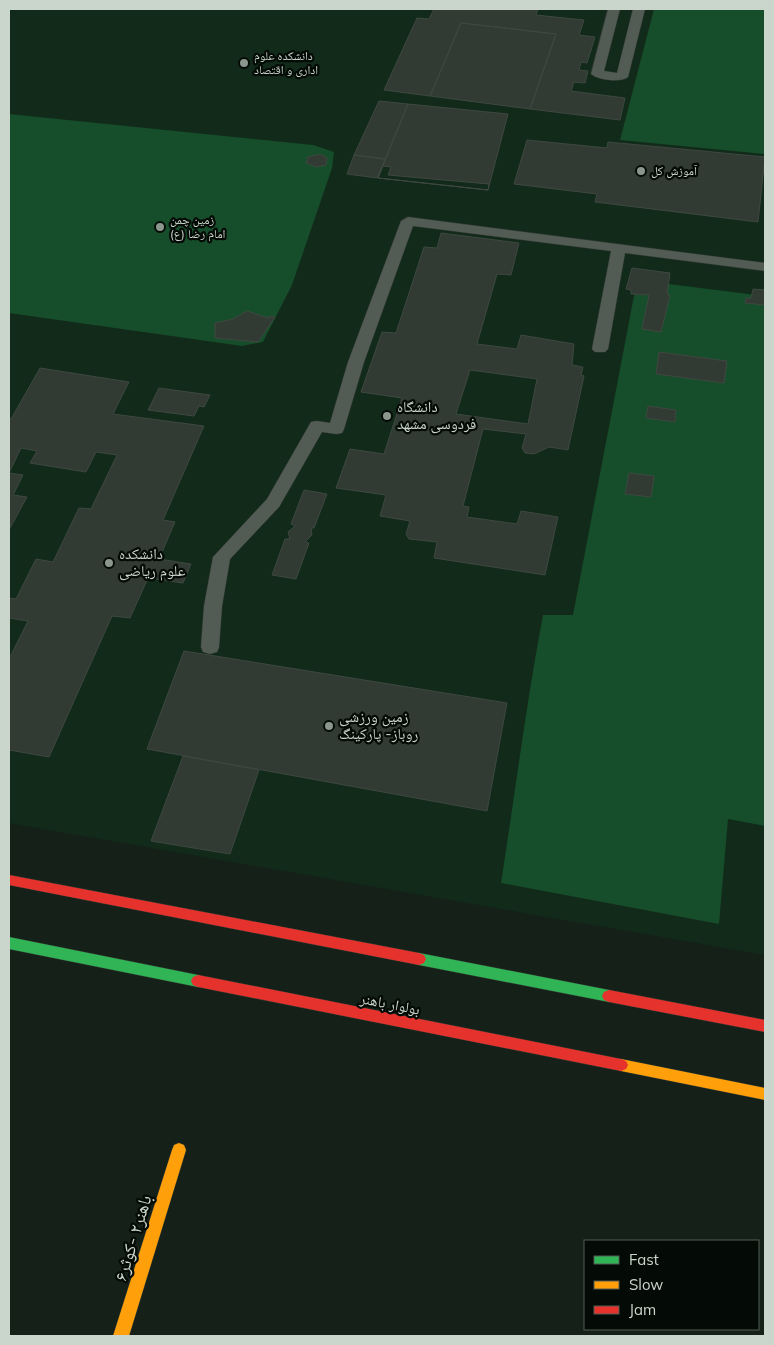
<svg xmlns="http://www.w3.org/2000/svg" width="774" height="1345" viewBox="0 0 774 1345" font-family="Mulish,'Noto Naskh Arabic',sans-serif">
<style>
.built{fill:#122a1a}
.green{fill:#164d2a}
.building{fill:#323a34;stroke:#3e4840;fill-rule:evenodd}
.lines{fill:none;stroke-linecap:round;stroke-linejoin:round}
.lane-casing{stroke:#323a34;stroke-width:1}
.fast-casing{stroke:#323a34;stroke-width:1}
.slow-casing{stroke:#323a34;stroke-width:1}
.jam-casing{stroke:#323a34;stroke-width:1}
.lane{fill:#525b54;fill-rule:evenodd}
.fast{fill:#30b455;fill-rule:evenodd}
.slow{fill:#ff9f0a;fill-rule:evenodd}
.jam{fill:#e5322d;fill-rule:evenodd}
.poi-dot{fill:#8b968d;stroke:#040b06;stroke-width:2}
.labels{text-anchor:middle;stroke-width:4.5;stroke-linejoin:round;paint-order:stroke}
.far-poi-label{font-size:12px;fill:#cad6cc;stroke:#040b06;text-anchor:start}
.poi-label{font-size:15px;fill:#cad6cc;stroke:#040b06;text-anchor:start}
.street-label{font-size:15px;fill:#cad6cc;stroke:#040b06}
.near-street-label{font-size:18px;fill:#cad6cc;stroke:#040b06}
</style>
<rect width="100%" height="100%" fill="#152018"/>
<!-- built -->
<path class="built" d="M 9,9 L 765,9 L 765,955 L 9,823 Z"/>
<!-- green -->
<path class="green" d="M 654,9 L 765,9 L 765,154 L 620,140 Z
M 9,114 L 313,145 L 334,152 L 332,168 L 292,285 L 263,342 L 242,346 L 9,313 Z
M 637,280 L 765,296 L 765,826 L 728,819 L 719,924 L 501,883 C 515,794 526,704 543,615 L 573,615 Z"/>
<!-- building -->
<path class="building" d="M 434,9 L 538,9 L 536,15 L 584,20 L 579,35 L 595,37 L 587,63 L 581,62 L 579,70 L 588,71 L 585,83 L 574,82 L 571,91 L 625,98 L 620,120 L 530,109 L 556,34 L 461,23 L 430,96 L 384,90 L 417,18 L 429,19 Z
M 461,23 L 556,34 L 530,109 L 430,96 Z
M 379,101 L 408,104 L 385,159 L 354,155 Z
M 408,104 L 508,114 L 488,190 L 378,178 Z
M 527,140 L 607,148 L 608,142 L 765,157 L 758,222 L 595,202 L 597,194 L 514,184 Z
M 320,154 L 327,158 L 326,165 L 316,167 L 306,163 L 308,157 Z
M 354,155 L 385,159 L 377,178 L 347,174 Z
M 383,166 L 391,167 L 388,175 L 489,184 L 488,190 L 378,178 Z
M 441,233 L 519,243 L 511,275 L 497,274 L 477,344 L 517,349 L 521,335 L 574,344 L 572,365 L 583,367 L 581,375 L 584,376 L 568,450 L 549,447 L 534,454 L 525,453 L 522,448 L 526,434 L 483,429 L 463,506 L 469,507 L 467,517 L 517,524 L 521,511 L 558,517 L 545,575 L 434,558 L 437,542 L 409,539 L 406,534 L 410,521 L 380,516 L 386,495 L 336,488 L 350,449 L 384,454 L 402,398 L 361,392 L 382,332 L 396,333 L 424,247 L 437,248 ZM 470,370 L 537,379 L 528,424 L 456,414 Z
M 632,268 L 670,273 L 667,294 L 670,295 L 661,332 L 642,329 L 649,295 L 631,294 L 631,290 L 626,289 Z
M 753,289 L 765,290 L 765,305 L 745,303 L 746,298 L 751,298 Z
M 247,311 L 268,318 L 271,316 L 275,317 L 258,342 L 215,338 L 215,323 L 233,319 Z
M 659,352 L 727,361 L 724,383 L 656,374 Z
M 40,368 L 129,382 L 113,414 L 204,426 L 163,520 L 175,522 L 159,559 L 191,564 L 183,583 L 148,578 L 130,618 L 112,616 L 49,757 L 9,750 L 9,659 L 28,621 L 9,618 L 9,598 L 16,599 L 36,559 L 53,562 L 79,508 L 91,509 L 117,455 L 96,452 L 86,472 L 30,463 L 37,451 L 21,448 L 9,473 L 23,475 L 13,495 L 27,497 L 9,530 L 9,418 L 11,419 Z
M 159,388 L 210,395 L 204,407 L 199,406 L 194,416 L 148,410 Z
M 648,406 L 676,410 L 675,422 L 646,418 Z
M 629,473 L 654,476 L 651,497 L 625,494 Z
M 304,490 L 327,494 L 314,528 L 311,528 L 312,535 L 305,542 L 309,543 L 296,579 L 272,575 L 285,539 L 290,539 L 288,532 L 295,526 L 291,524 Z
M 184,651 L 507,703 L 487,811 L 147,749 Z
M 183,756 L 259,770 L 230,854 L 151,841 Z"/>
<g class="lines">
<!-- lane casing -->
<g class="lane-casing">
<path id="lane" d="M 608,9 L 620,9 L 604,71 L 617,73 L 633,9 L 645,9 L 628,77 C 621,83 597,80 591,74 Z
M 408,217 L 765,263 L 765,271 L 625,253 L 608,349 L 605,352 L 595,352 L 592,349 L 611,251 L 413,226 L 364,362 L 344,429 L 342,433 L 336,434 L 322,432 L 279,507 L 230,559 L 222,606 L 219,647 L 217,652 L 210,654 L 203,652 L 201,647 L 204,606 L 213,557 L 267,499 L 311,422 L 317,421 L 330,423 L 348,362 L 401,221 Z"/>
</g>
<!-- fast casing -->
<g class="fast-casing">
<path id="fast" d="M 9,937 L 198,975 L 203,977 L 205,981 L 203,985 L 198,987 L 9,949 Z
M 419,953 L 609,990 L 614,992 L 616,996 L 614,1000 L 609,1002 L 419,965 L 414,963 L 412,959 L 414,955 Z"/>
</g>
<!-- slow casing -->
<g class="slow-casing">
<path id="slow" d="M 621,1059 L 765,1088 L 765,1100 L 621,1071 L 616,1069 L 614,1065 L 616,1061 Z
M 179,1143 L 184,1145 L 186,1150 L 129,1336 L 113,1336 L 172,1150 L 174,1145 Z"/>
</g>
<!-- jam casing -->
<g class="jam-casing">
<path id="jam" d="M 9,875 L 419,953 L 424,955 L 426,959 L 424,963 L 419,965 L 9,885 Z
M 198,975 L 621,1059 L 626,1061 L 628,1065 L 626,1069 L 621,1071 L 198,987 L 193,985 L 191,981 L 193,977 Z
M 609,990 L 765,1020 L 765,1032 L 609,1002 L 604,1000 L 602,996 L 604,992 Z"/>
</g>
<!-- lane -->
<use href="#lane" class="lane"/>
<!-- fast -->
<use href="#fast" class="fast"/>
<!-- slow -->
<use href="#slow" class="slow"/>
<!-- jam -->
<use href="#jam" class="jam"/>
</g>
<!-- markers -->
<g class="poi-dot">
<circle cx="244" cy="63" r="5"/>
<circle cx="641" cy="171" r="5"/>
<circle cx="160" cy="227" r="5"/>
<circle cx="387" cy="416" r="5"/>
<circle cx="109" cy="563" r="5"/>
<circle cx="329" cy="726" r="5"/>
</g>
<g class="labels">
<!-- far-poi labels -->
<g class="far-poi-label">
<text x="254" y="60">دانشکده علوم<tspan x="254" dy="14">اداری و اقتصاد</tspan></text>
<text x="651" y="175">آموزش کل</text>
<text x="170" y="224">زمین چمن<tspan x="170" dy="14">امام رضا (ع)</tspan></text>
</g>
<!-- poi labels -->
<g class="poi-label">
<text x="397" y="412">دانشگاه<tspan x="397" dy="17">فردوسی مشهد</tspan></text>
<text x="119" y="559">دانشکده<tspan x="119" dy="17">علوم ریاضی</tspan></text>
<text x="339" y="722">زمین ورزشی<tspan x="339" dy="17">روباز- پارکینگ</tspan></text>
</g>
<!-- street labels -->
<g class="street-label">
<text transform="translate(390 1004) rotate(11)" y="5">بولوار باهنر</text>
</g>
<!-- near-street labels -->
<g class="near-street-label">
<text transform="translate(133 1238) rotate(-73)" y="6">باهنر۲ -کوثر۶</text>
</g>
</g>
<!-- border -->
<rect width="774" height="1345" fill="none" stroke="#cad6cc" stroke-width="20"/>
<!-- legend -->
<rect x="584" y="1240" width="175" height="90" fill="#040b06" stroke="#535c55"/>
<rect x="594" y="1256" width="25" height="8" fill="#30b455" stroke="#535c55"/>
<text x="629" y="1265" font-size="15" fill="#cad6cc">Fast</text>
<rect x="594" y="1281" width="25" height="8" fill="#ff9f0a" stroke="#535c55"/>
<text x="629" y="1290" font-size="15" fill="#cad6cc">Slow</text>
<rect x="594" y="1306" width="25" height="8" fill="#e5322d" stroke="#535c55"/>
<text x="629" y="1315" font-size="15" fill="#cad6cc">Jam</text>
</svg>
